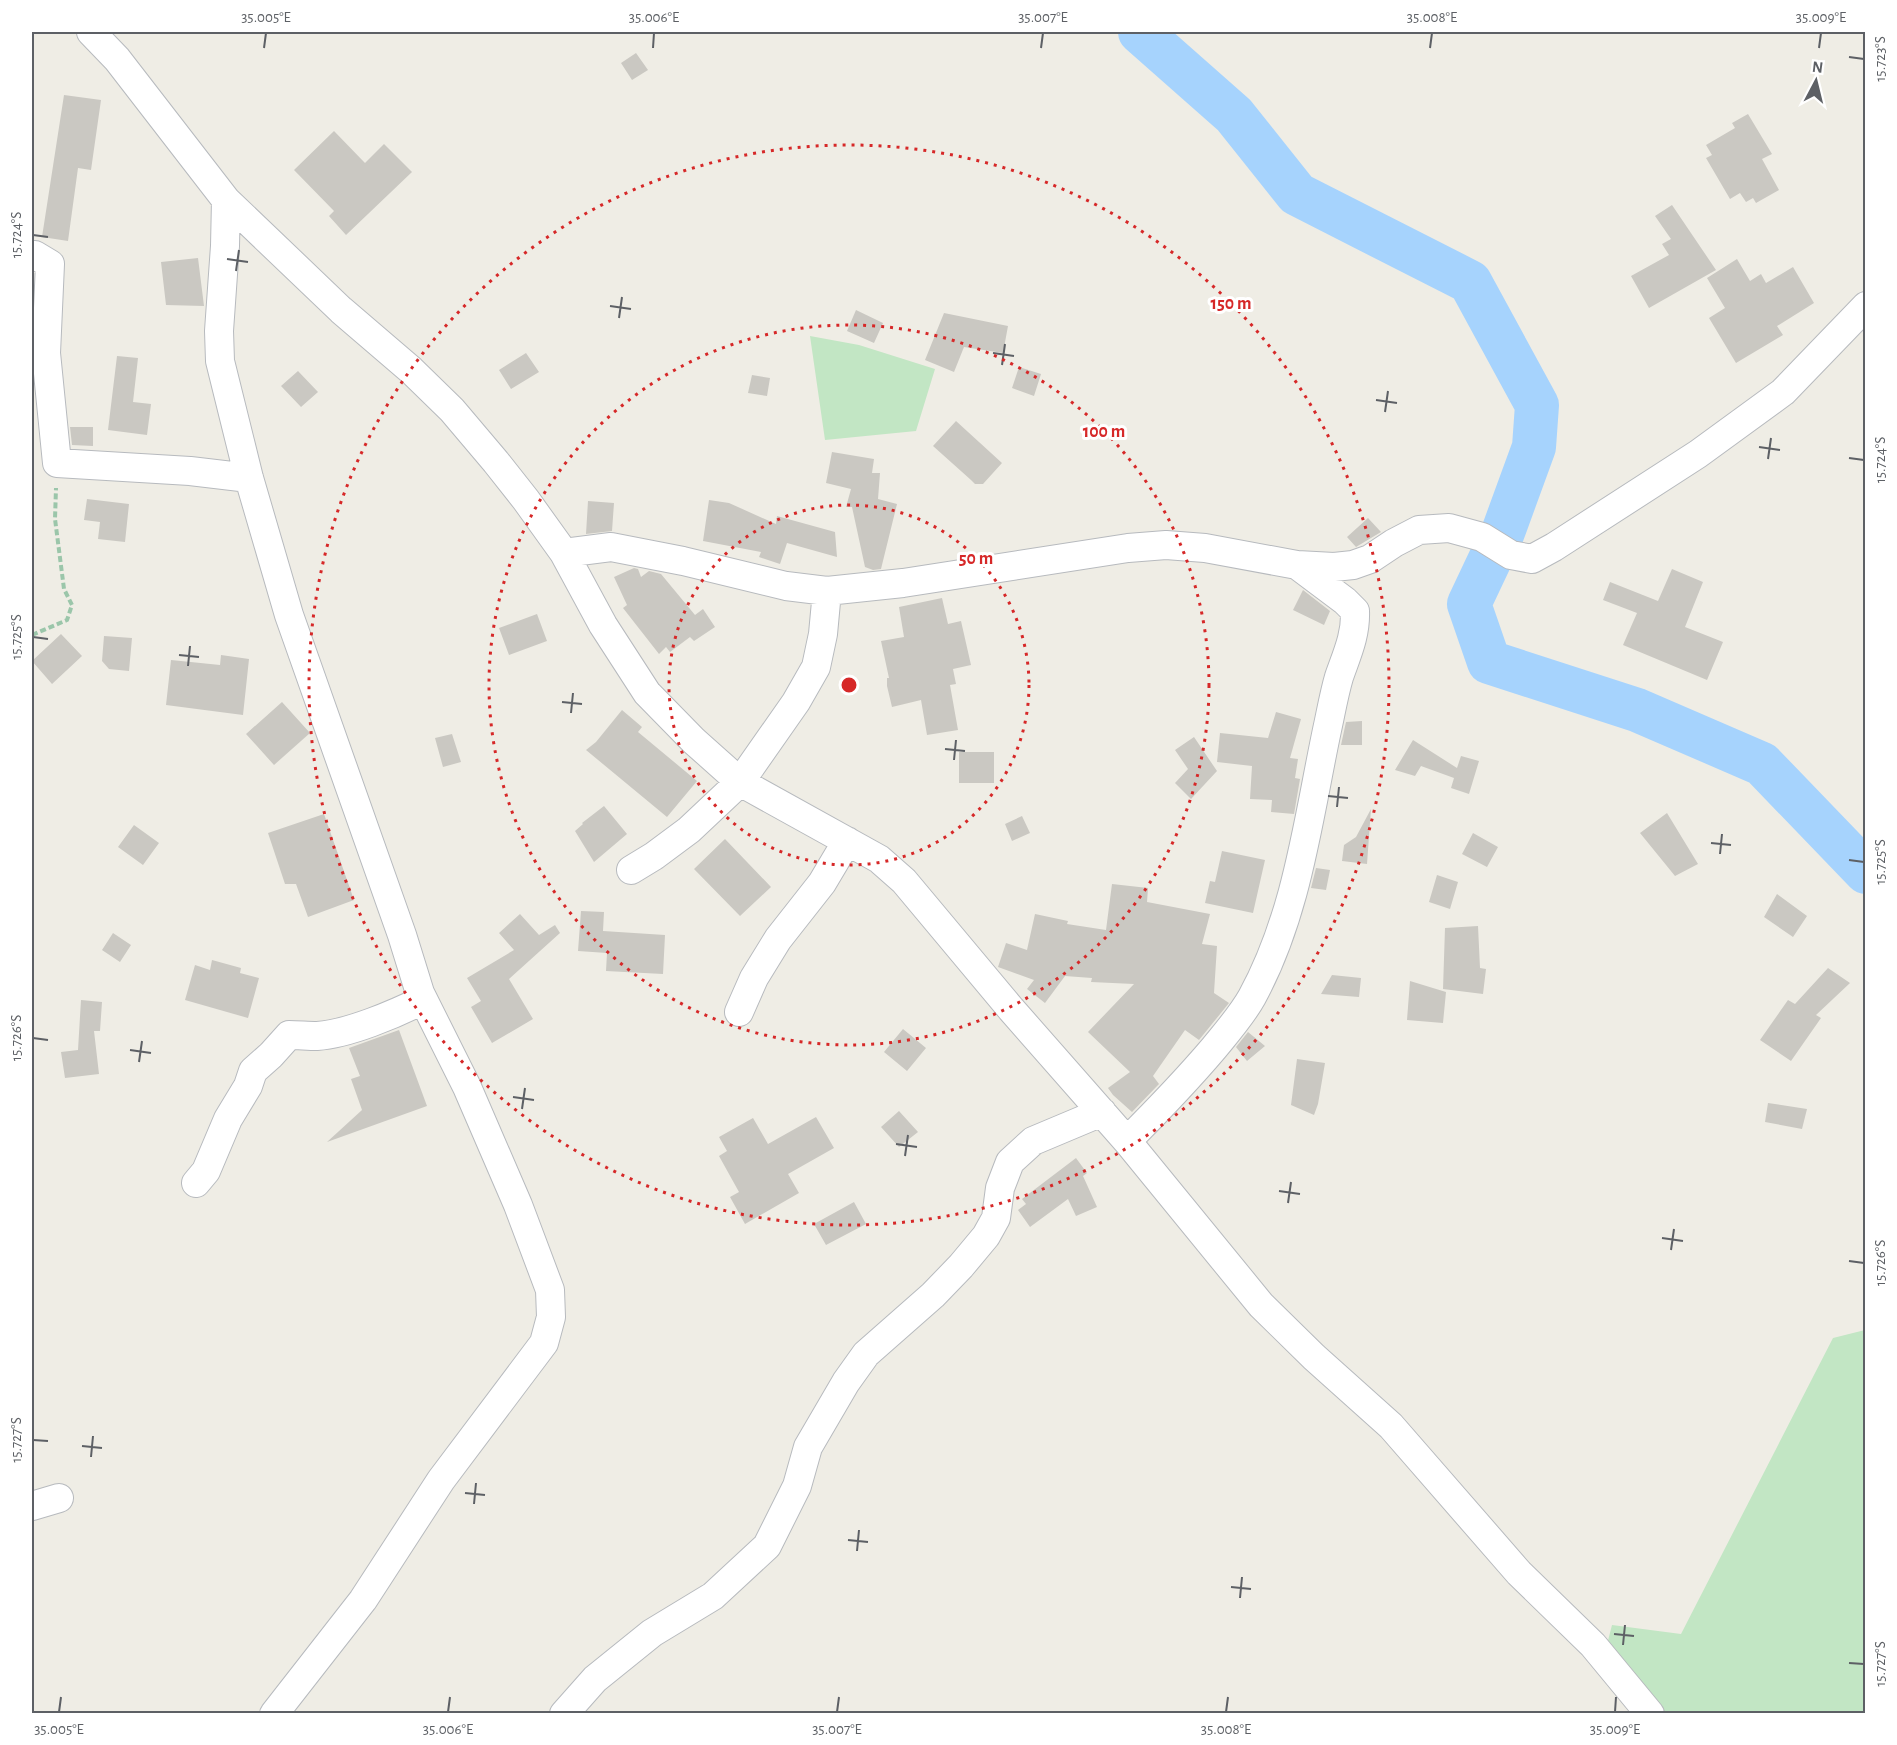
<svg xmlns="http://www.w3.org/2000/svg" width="1897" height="1745" viewBox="0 0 1897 1745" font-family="'Alegreya Sans',sans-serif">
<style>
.green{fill:#c2e6c4}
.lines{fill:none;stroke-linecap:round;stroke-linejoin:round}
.river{stroke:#a6d3fd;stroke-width:44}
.building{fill:#cac8c2}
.minor-casing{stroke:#b7babe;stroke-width:30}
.path{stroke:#9bc6aa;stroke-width:4;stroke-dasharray:6 3;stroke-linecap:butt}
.minor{stroke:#fff;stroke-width:28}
.ticks{fill:none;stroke:#5d6065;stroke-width:2}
.ring{fill:none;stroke:#d62828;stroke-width:3;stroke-dasharray:3 6}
.centre{fill:#d62828;stroke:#fff;stroke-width:3}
.ring-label{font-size:18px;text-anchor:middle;font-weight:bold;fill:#d62828;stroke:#fff;stroke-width:6;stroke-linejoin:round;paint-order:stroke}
.neatline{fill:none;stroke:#5d6065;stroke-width:2}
.ticks-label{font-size:15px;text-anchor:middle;fill:#5d6065}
</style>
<rect width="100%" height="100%" fill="#efede5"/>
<!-- green -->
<path class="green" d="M 810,336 L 859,345 L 935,369 L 916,431 L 825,440 Z
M 1865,1330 L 1865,1713 L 1644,1713 L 1601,1668 L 1612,1625 L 1681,1634 L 1833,1338 Z"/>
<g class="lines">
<!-- river -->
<path class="river" d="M 1140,32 L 1234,115 L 1297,194 L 1470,282 L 1537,405 L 1534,447 L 1503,532 L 1469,604 L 1489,662 L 1637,710 L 1762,764 L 1866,872"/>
</g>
<!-- building -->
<path class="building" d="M 636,53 L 648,70 L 632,80 L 621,63 Z
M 64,95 L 101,100 L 91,170 L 78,168 L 68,241 L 42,237 Z
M 1748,114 L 1772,154 L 1762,159 L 1779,190 L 1756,203 L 1753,198 L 1746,202 L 1740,193 L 1730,199 L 1706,158 L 1712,155 L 1706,145 L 1735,128 L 1732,123 Z
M 334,131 L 365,163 L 384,144 L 412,172 L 346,235 L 329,216 L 334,211 L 294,170 Z
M 1672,205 L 1716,270 L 1649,308 L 1631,276 L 1669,255 L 1662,244 L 1671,239 L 1655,216 Z
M 198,258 L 204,306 L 166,305 L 161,262 Z
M 1737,259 L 1750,281 L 1761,274 L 1766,283 L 1793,267 L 1814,303 L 1777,326 L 1783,335 L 1736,363 L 1709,318 L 1725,308 L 1707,278 Z
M 856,310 L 883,323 L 874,343 L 847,331 Z
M 944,313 L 1008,326 L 1003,353 L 964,347 L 954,372 L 925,360 Z
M 526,353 L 539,372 L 511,389 L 499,370 Z
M 117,356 L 138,358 L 133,402 L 151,404 L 147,435 L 108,430 Z
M 1019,367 L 1041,374 L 1034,396 L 1012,388 Z
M 298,371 L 318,392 L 301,407 L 281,386 Z
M 752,375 L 770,378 L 767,396 L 748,393 Z
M 956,421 L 1002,463 L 983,484 L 975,484 L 971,480 L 933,446 Z
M 70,427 L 93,427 L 93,446 L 72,445 Z
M 832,452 L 874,459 L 872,473 L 880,473 L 878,499 L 897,504 L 881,569 L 873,570 L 865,567 L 852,507 L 846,507 L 851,489 L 826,483 Z
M 87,499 L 129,504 L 125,542 L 98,539 L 100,522 L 84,520 Z
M 709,500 L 729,503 L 776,524 L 777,516 L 835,532 L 837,557 L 787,543 L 780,564 L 759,557 L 761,552 L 703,541 Z
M 588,501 L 614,503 L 612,531 L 586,534 Z
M 1368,518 L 1381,532 L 1356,547 L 1347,537 Z
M 634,568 L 638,569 L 641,577 L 649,571 L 661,574 L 695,615 L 703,609 L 715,627 L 694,641 L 690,637 L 670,652 L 666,647 L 659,654 L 623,608 L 627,605 L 614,577 Z
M 1672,569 L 1703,582 L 1685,627 L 1723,642 L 1707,680 L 1623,645 L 1637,613 L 1603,600 L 1610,582 L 1658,601 Z
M 1303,590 L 1330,611 L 1324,625 L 1293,610 Z
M 942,598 L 948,624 L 961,621 L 971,665 L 953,669 L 956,684 L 950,685 L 958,730 L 927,735 L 921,700 L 892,707 L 887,686 L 887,678 L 889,678 L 881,641 L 904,637 L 899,607 Z
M 537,614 L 547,641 L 509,655 L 499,628 Z
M 61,634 L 82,656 L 52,684 L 32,661 Z
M 104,636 L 132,638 L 129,671 L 109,669 L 102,661 Z
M 221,655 L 249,659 L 243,715 L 166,705 L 171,660 L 220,665 Z
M 282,702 L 310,733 L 274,765 L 246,734 Z
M 622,710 L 642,727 L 638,732 L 697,781 L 667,817 L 586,750 L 596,742 Z
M 1276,712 L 1301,719 L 1290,758 L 1298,759 L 1295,778 L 1300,779 L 1294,814 L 1271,812 L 1272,800 L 1250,799 L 1252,766 L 1217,762 L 1220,733 L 1268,738 Z
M 1362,721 L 1362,745 L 1341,745 L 1346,722 Z
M 452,734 L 461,762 L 443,767 L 435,738 Z
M 1194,737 L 1217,771 L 1191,799 L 1175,783 L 1188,769 L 1175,750 Z
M 1413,740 L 1457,768 L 1461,756 L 1479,761 L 1469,794 L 1451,788 L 1454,778 L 1421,766 L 1415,776 L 1395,770 Z
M 959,752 L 994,752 L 994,783 L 959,783 Z
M 604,806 L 627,834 L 594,862 L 575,831 L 583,824 L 582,823 Z
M 1371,809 L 1367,864 L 1342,861 L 1344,845 L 1356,837 Z
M 1667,813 L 1698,864 L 1675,876 L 1640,833 Z
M 324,814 L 354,900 L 308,917 L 296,884 L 285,884 L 268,833 Z
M 1022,816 L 1030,833 L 1012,841 L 1005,824 Z
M 134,825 L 159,843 L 143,865 L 118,847 Z
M 1473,833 L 1498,847 L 1487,867 L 1462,854 Z
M 725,839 L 771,887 L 740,916 L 694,869 Z
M 1222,851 L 1265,860 L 1253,913 L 1205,903 L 1210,881 L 1215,882 Z
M 1316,868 L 1330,870 L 1326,890 L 1311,888 Z
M 1437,875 L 1458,882 L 1450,909 L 1429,902 Z
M 1112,884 L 1148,888 L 1147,902 L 1210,914 L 1202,944 L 1217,946 L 1214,993 L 1229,1003 L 1199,1040 L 1185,1030 L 1153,1076 L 1159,1084 L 1132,1112 L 1113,1095 L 1108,1088 L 1130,1072 L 1088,1032 L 1134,984 L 1091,982 L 1092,978 L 1065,976 L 1045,1003 L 1027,989 L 1034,980 L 998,967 L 1006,943 L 1027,950 L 1035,914 L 1068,921 L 1067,924 L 1106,930 Z
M 1777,894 L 1807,916 L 1793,937 L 1764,917 Z
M 581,911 L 604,912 L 603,931 L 665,935 L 663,974 L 606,971 L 607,953 L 578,951 Z
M 520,914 L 539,935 L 555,925 L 560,933 L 509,979 L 533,1019 L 492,1043 L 471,1007 L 481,1001 L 467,978 L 514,950 L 499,933 Z
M 1478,926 L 1480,968 L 1486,969 L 1483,994 L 1443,989 L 1445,928 Z
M 113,933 L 131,945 L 120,962 L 102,950 Z
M 212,960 L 241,968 L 240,973 L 259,978 L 248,1018 L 185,1000 L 195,965 L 210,970 Z
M 1828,968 L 1850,983 L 1816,1015 L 1821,1018 L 1791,1061 L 1760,1040 L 1788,1000 L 1795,1004 Z
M 1332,975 L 1361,978 L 1359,997 L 1321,994 Z
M 1410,981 L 1446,992 L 1443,1023 L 1407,1020 Z
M 81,1000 L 102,1002 L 100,1031 L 94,1031 L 99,1074 L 65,1078 L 61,1052 L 78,1050 Z
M 903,1029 L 926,1048 L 907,1071 L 884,1052 Z
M 399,1030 L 427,1106 L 327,1142 L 362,1110 L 351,1079 L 360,1076 L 349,1048 Z
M 1248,1032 L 1265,1046 L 1247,1061 L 1236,1047 Z
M 1297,1059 L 1325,1063 L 1318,1104 L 1314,1115 L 1291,1105 Z
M 1768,1103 L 1807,1109 L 1802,1129 L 1765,1122 Z
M 899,1111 L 918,1132 L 899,1147 L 881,1127 Z
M 816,1117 L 834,1148 L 788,1174 L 799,1193 L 745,1224 L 730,1197 L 739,1192 L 719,1156 L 727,1151 L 719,1137 L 753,1118 L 768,1144 Z
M 1076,1158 L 1087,1173 L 1083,1176 L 1097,1207 L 1076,1216 L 1068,1199 L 1030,1227 L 1018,1210 L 1026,1204 L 1022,1199 Z
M 854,1202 L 866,1224 L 826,1245 L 814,1224 Z"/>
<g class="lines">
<!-- minor casing -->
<g class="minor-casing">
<path id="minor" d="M 91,32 L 117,59 L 226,200 L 341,310 L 411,370 L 452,410 L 496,462 L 526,500 L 564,553 L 603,625 L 647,693 L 694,741 L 740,782 L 879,859 L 904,881 L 1011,1009 L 1127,1141 L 1261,1305 L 1314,1357 L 1391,1426 L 1519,1573 L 1593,1645 L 1650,1714
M 226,200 L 225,246 L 219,331 L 220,361 L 249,478 L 289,615 L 402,935 L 420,993 L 467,1087 L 518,1205 L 550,1290 L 551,1317 L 544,1343 L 441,1480 L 363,1600 L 274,1714
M 32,255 L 35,255 L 50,264 L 46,353 L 57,463 L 190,471 L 249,478
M 564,553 L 611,547 L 683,561 L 786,586 L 827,591 L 903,583 L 1128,548 L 1166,545 L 1205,548 L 1297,565 L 1334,567 L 1353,565 L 1370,559 L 1394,543 L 1419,530 L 1449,528 L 1482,537 L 1511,555 L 1532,559 L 1554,547 L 1698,454 L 1783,392 L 1866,306
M 631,870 L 654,856 L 689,830 L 740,782 L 796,702 L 816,667 L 823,634 L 827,591
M 739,1012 L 754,978 L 778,939 L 822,883 L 847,841
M 1127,1141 C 1157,1111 1186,1081 1214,1048 C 1227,1032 1242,1015 1252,997 C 1297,915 1308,820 1327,730 C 1331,712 1334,694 1339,677 C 1347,654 1356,635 1355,611 L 1345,601 L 1297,565
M 196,1183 L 206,1171 L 228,1119 L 248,1086 L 253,1071 L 271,1055 L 289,1035 C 298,1035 308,1036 317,1036 C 348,1034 395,1014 423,1000
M 32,1506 L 59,1498
M 564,1714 L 595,1679 L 652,1633 L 713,1596 L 767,1546 L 797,1486 L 808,1447 L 846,1382 L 866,1354 L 933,1295 L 961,1266 L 986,1236 L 996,1218 L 1000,1188 L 1010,1162 L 1033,1141 L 1102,1112"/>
</g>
<!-- path -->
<path class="path" d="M 32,635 L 67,620 L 72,605 L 64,589 L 55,519 L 56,488"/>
<!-- minor -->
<use href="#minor" class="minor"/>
</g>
<!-- ticks -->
<path class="ticks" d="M 264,48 L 266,33M 653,48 L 654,33M 1041,48 L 1043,33M 1430,48 L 1432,33M 1819,48 L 1821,33M 1849,57 L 1864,59M 33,235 L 48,237M 227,259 L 248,262M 236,271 L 239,250M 610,306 L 631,309M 619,318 L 622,297M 993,353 L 1014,356M 1002,365 L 1005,344M 1376,400 L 1397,403M 1385,412 L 1388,391M 1759,447 L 1780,450M 1849,458 L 1864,460M 1768,459 L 1771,438M 33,637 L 48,639M 179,655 L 199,657M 188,666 L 190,646M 562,702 L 582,704M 571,713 L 573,693M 945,749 L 965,751M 954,760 L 956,740M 1328,796 L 1348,798M 1337,807 L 1339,787M 1711,843 L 1731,845M 1720,854 L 1722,834M 1849,860 L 1864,862M 33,1038 L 48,1040M 130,1050 L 151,1053M 139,1062 L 142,1041M 513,1097 L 534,1100M 522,1109 L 525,1088M 896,1144 L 917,1147M 905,1156 L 908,1135M 1279,1191 L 1300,1194M 1288,1203 L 1291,1182M 1662,1238 L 1683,1241M 1671,1250 L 1674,1229M 1849,1261 L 1864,1263M 33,1440 L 48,1441M 82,1446 L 102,1448M 91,1457 L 93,1436M 465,1493 L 485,1495M 474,1504 L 476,1483M 848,1540 L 868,1542M 857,1551 L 859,1530M 1231,1587 L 1251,1589M 1240,1598 L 1242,1577M 1614,1634 L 1634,1636M 1623,1645 L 1625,1625M 1849,1663 L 1864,1664M 59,1712 L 61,1697M 448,1712 L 450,1697M 837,1712 L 839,1697M 1226,1712 L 1228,1697M 1615,1712 L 1616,1697"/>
<!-- distance rings -->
<g class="ring">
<circle cx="849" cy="685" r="180"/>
<circle cx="849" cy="685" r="360"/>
<circle cx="849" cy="685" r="540"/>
</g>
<circle cx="849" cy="685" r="9" class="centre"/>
<g class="ring-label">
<text x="1231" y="309">150 m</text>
<text x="1104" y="437">100 m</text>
<text x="976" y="564">50 m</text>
</g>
<!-- border -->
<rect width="1897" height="1745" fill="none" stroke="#ffffff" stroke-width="66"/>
<!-- north arrow -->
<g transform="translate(1816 81) rotate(7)" stroke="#ffffff" stroke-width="4.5" paint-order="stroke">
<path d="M0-4.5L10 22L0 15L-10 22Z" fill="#5d6065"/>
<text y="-9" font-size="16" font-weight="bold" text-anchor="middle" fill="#5d6065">N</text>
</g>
<rect x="33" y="33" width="1831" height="1679" class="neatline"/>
<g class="ticks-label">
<text x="266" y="22">35.005°E</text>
<text x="654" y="22">35.006°E</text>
<text x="1043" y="22">35.007°E</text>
<text x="1432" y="22">35.008°E</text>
<text x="1821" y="22">35.009°E</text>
<text transform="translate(1880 59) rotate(-90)" y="5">15.723°S</text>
<text transform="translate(16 235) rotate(-90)" y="5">15.724°S</text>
<text transform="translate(1880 460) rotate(-90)" y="5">15.724°S</text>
<text transform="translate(16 637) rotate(-90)" y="5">15.725°S</text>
<text transform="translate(1880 862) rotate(-90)" y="5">15.725°S</text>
<text transform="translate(16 1038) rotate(-90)" y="5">15.726°S</text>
<text transform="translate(1880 1263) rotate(-90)" y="5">15.726°S</text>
<text transform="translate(16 1440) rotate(-90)" y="5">15.727°S</text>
<text transform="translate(1880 1664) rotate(-90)" y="5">15.727°S</text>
<text x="59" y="1734">35.005°E</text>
<text x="448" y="1734">35.006°E</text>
<text x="837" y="1734">35.007°E</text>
<text x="1226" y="1734">35.008°E</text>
<text x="1615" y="1734">35.009°E</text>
</g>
</svg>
